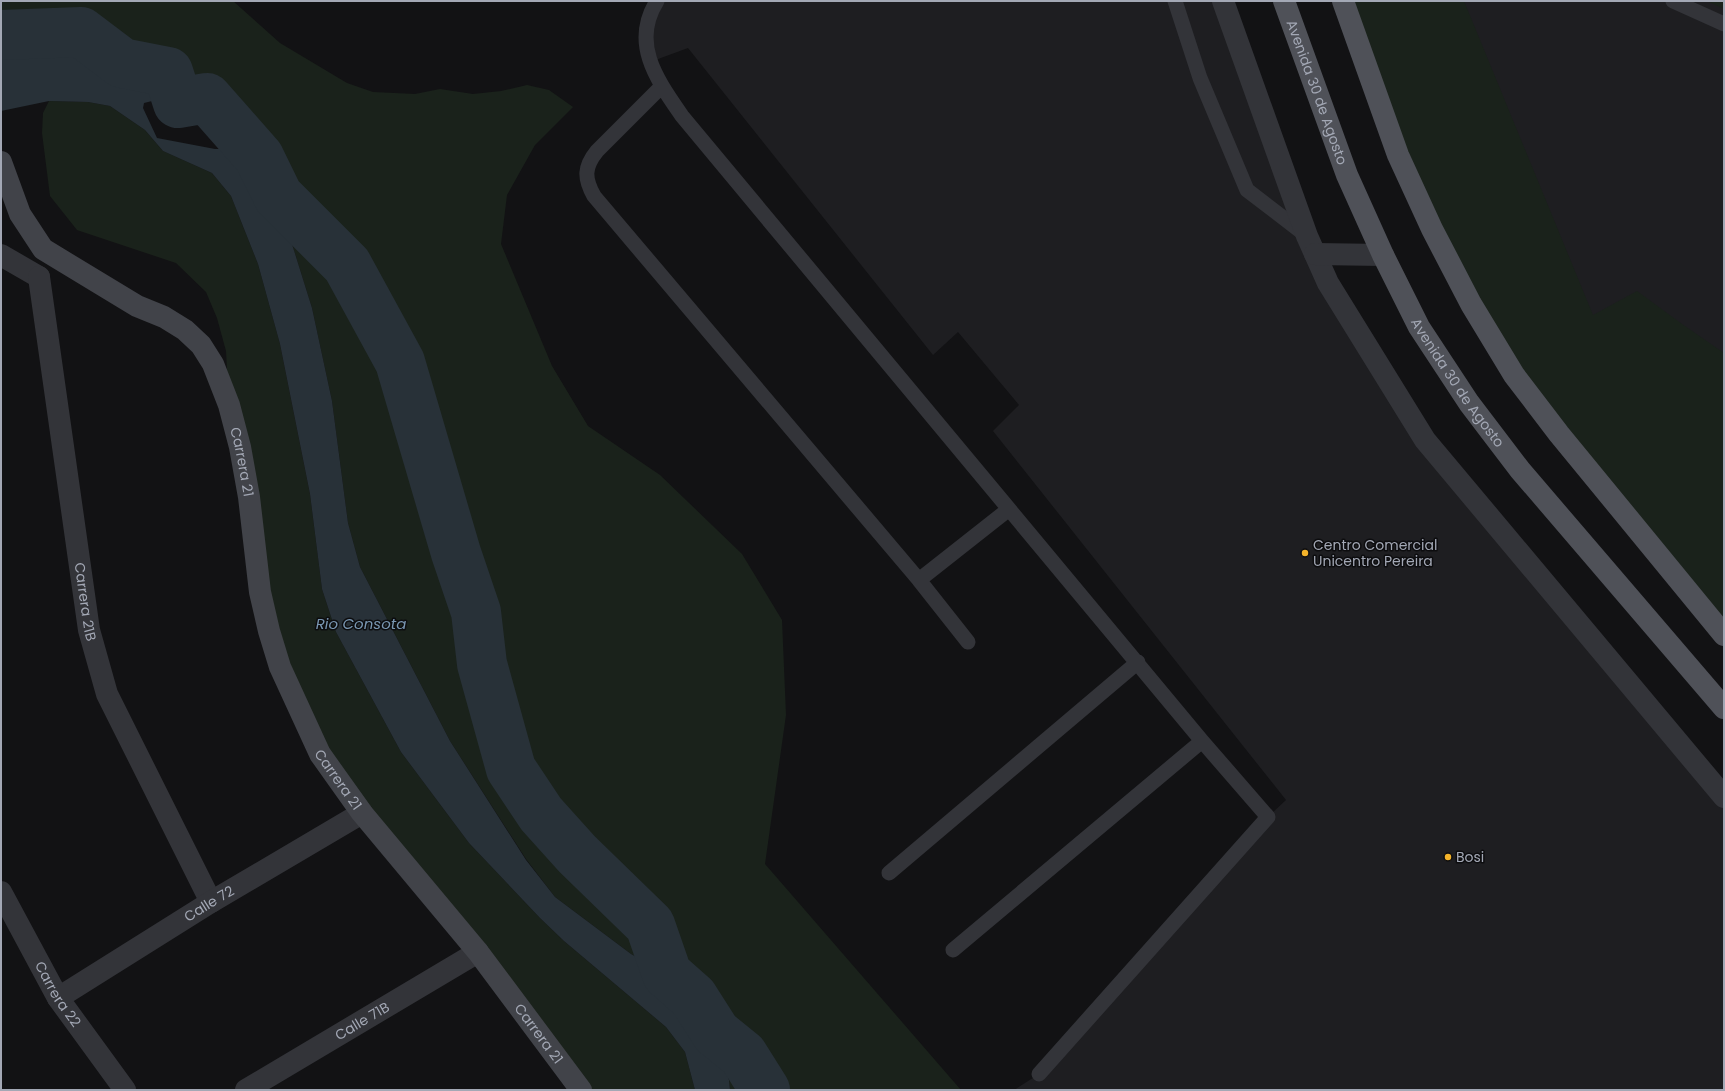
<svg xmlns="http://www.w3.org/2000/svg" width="1725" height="1091" viewBox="0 0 1725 1091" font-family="Poppins,sans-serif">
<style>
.built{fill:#1e1e21}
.green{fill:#1a221b}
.water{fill:#283138;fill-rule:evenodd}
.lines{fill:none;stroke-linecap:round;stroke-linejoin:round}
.river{stroke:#283138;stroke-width:50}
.lane{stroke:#333439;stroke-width:15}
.street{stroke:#333439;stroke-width:22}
.secondary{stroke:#414349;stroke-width:22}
.primary{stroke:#4f5158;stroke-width:22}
.poi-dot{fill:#f4b32a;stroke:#0d0d0f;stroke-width:1.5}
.labels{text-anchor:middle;stroke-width:3;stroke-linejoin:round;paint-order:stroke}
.street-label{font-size:14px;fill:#a3a8b5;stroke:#0d0d0f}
.poi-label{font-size:14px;fill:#a3a8b5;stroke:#0d0d0f;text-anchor:start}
.water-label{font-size:15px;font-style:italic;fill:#7996b1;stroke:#0d0d0f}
</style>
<rect width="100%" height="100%" fill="#121214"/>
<!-- built -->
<path class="built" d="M 657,1 L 1223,1 L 1307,236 L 1425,440 L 1724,797 L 1724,1090 L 1014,1090 L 1039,1074 L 1268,817 L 1286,800 L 993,431 L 1019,405 L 958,332 L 933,355 L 688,48 L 650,62 Z
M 1343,1 L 1724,1 L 1724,635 Z"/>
<!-- green -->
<path class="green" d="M 1,1 L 233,1 L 280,43 L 347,83 L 373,92 L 415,94 L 440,89 L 473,94 L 501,91 L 527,85 L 549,90 L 573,107 L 535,145 L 507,195 L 501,244 L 552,366 L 588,426 L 660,475 L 742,554 L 782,620 L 786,715 L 765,864 L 961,1090 L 730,1090 L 729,1080 L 716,1033 L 667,974 L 631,954 L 555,897 L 526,859 L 450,741 L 360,567 L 348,523 L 332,401 L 312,308 L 277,196 L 259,157 L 207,98 L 65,54 L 7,57 L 1,48 Z
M 1343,1 L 1464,1 L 1593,315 L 1637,291 L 1682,324 L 1724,353 L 1724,635 L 1471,304 Z
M 1707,1 L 1724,1 L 1724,9 Z
M 49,101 L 88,102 L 110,106 L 145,130 L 163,151 L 212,173 L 231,196 L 258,264 L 280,344 L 310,494 L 322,589 L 336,632 L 401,752 L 469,843 L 540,918 L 564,941 L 666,1027 L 685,1052 L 695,1090 L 581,1090 L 362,813 L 280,667 L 229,405 L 226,351 L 217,318 L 206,292 L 176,263 L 77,230 L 50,196 L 42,133 L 43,113 Z"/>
<!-- water -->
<path class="water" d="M 65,54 L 168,72 L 207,98 L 259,157 L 277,196 L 312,308 L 332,401 L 348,523 L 360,567 L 450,741 L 526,860 L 555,897 L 631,954 L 667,974 L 693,997 L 716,1033 L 729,1080 L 730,1090 L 695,1090 L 685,1052 L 666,1027 L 564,941 L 540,918 L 469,843 L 401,752 L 336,632 L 322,589 L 310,494 L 280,344 L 258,264 L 231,196 L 212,173 L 163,151 L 145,130 L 110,106 L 88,102 L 49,101 L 1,111 L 1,59 L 7,57 ZM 156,100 L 178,103 L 192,111 L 221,139 L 224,149 L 215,149 L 157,138 L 143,108 L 144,103 Z"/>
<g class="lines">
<!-- river -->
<path class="river" d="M 1,35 L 81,32 L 122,63 L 168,72 L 178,103 L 207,98 L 259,157 L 278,196 L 347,265 L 400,362 L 456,553 L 476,612 L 482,664 L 511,769 L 541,814 L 577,854 L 650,925 L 667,974 L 693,997 L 716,1033 L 743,1055 L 765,1090"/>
<!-- lane -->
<path class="lane" d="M 657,1 C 630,44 658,81 682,116 L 1202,741 L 1268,817 L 1039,1074
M 1175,1 L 1200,78 L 1247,190 L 1307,236
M 1673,1 L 1724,24
M 662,86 L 597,151 C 584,167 584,178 594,196 L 919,580 L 968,642
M 919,580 L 1009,509
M 889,873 L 1138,662
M 953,950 L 1202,741"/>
<!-- street -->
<g class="street">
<path d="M 1223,1 L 1307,236 L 1328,283 L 1425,440 L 1724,797"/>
<path d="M 1315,254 L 1383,255"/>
<path d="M 1,255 L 39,277"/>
<path id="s1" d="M 39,277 L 89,630 L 107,694 L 211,902"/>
<path id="s2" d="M 1,892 L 58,998 L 125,1090"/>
<path id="s3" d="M 58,998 L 211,902 L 362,813"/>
<path id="s4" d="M 246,1090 L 478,952"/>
</g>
<!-- secondary -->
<path class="secondary" id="s5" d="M 1,162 L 20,214 L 43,249 L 137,306 L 164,317 L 185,330 L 201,345 L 213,364 L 229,405 L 240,447 L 249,497 L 260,592 L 269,631 L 280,667 L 320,754 L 362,813 L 478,952 L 581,1090"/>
<!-- primary -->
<g class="primary">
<path id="s6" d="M 1284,1 L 1347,175 L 1383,255 L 1419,327 L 1469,403 L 1520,470 L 1724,708"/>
<path d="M 1343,1 L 1398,155 L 1432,229 L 1471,304 L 1514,375 L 1559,434 L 1724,635"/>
</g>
</g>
<!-- markers -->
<g class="poi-dot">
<circle cx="1305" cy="553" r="4"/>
<circle cx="1448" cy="857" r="4"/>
</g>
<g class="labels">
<!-- street labels -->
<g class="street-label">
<text dy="5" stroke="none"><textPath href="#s6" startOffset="97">Avenida 30 de Agosto</textPath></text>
<text dy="5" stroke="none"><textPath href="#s6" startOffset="421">Avenida 30 de Agosto</textPath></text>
<text dy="5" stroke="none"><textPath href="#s5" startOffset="408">Carrera 21</textPath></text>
<text dy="5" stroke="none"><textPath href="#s1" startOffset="328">Carrera 21B</textPath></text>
<text dy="5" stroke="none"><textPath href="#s5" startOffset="744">Carrera 21</textPath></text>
<text dy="5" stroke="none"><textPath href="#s3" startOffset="178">Calle 72</textPath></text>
<text dy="5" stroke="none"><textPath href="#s2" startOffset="117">Carrera 22</textPath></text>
<text dy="5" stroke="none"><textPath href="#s4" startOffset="135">Calle 71B</textPath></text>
<text dy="5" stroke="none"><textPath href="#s5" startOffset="1068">Carrera 21</textPath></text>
</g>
<!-- poi labels -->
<g class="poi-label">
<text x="1313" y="550">Centro Comercial<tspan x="1313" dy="16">Unicentro Pereira</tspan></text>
<text x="1456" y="862">Bosi</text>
</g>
<!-- water labels -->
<g class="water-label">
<text x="361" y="629">Rio Consota</text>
</g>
</g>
<!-- border -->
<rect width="1725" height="1091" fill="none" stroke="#a3a8b5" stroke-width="4"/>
</svg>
